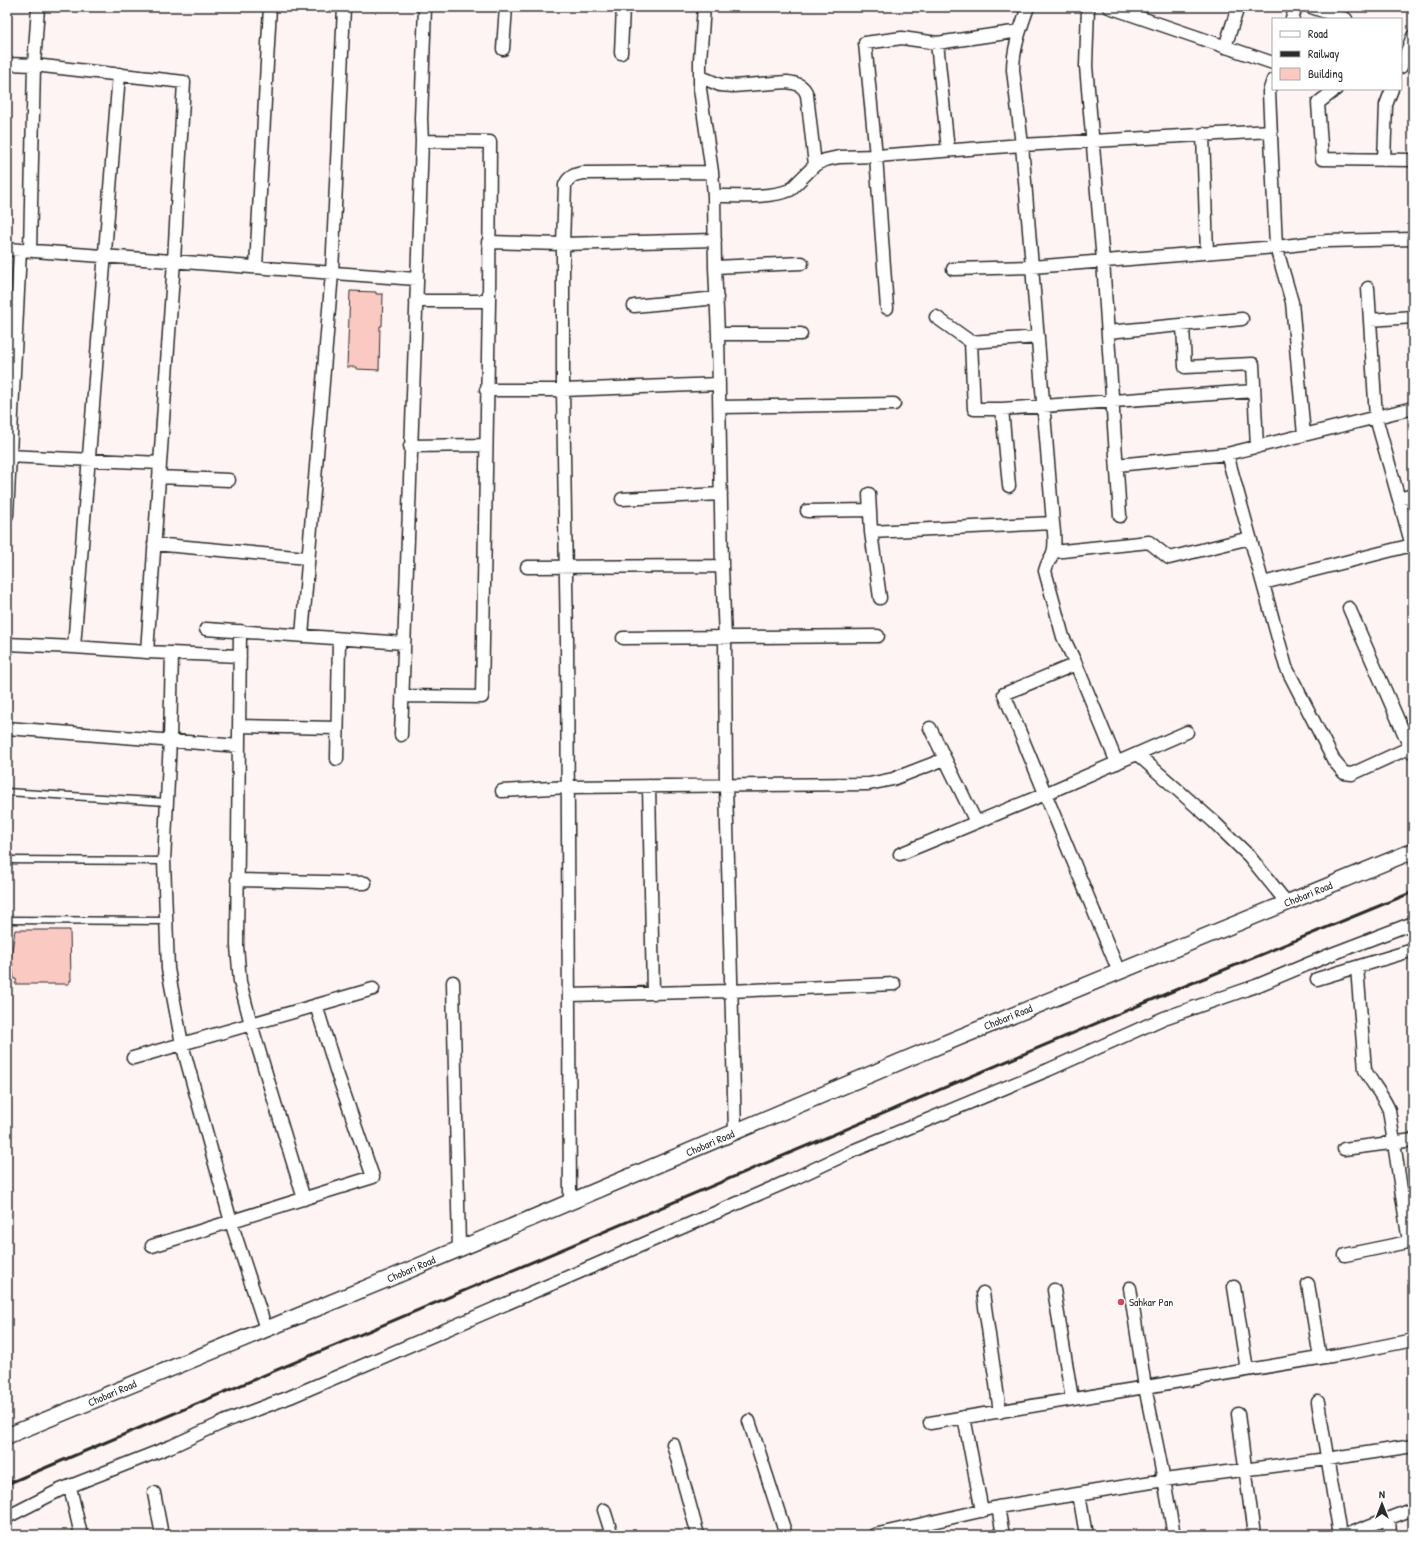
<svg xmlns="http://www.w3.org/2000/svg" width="1420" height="1542" viewBox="0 0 1420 1542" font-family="'Patrick Hand',sans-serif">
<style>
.building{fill:#fac9c2;stroke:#2b2b2b}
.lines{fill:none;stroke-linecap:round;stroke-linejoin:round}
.service-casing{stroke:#2b2b2b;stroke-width:9}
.minor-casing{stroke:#2b2b2b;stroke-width:15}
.tertiary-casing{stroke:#2b2b2b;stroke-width:18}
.service{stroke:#fff;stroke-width:6}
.minor{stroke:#fff;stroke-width:12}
.tertiary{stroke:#fff;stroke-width:15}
.rail{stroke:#2b2b2b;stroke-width:3}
.poi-dot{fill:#d1495b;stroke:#fff;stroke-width:1.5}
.labels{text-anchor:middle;stroke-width:3.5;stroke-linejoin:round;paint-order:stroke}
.street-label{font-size:11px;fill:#2b2b2b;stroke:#fff}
.poi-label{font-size:11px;fill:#2b2b2b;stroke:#fff;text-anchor:start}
</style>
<rect width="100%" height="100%" fill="#fef4f3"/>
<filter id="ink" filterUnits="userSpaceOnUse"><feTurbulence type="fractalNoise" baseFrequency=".025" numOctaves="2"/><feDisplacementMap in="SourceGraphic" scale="8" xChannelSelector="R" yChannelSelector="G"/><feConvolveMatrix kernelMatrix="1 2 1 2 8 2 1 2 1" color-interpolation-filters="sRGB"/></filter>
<g filter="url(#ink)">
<!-- building -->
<path class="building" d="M 350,291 L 376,292 L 376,294 L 383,294 L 382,326 L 380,326 L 379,370 L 356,369 L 356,367 L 347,367 Z
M 15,930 L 70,930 L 71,981 L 69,981 L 69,984 L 15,984 L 17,980 L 14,979 L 11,957 Z"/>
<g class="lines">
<!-- service casing -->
<g class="service-casing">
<path id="service" d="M 7,792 L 167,802
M 7,860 L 164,861
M 7,920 L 166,921"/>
</g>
<!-- minor casing -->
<g class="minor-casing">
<path id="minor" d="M 704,7 L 700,60 L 700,89 L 712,172 L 714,196 L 715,267 L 718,334 L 722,566 L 725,638 L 726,786 L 735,1132
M 1028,7 C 1021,27 1013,48 1013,70 L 1022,145 L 1053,523 C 1054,532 1056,544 1053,553 C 1050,560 1047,562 1045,571 L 1063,637 L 1076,664 L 1117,763
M 1088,7 L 1086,66 L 1103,261 L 1120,516
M 1109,7 L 1273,63
M 1311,7 L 1346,19
M 1292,19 L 1296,7
M 937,43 L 948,150
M 1225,47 L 1238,7
M 503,49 L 506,7
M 621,53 L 623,7
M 7,64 L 34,65 L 184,82 L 174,261 L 147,652
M 1401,67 L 1413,36
M 701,77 L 720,85 L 733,86 L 787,82 C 796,83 804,85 807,95 L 815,165
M 1273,80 L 1269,92 L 1276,247 L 1292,302 L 1304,435
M 1336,89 L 1318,103 L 1322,159 L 1413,160
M 1203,134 L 1207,253
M 1384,160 L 1386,105 L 1392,89
M 714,196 C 735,196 772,198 790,190 L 815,165 L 825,160 L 839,157 L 876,156 L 1022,145 L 1271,131
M 488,242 L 563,244 L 715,240
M 7,249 L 416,279
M 30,251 L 34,65 L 38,7
M 256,267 L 270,7
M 715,267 L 802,263
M 953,269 L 1032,267 L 1276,247 L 1327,241 L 1413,239
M 1368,288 L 1376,418 L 1413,549
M 416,301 L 489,301
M 634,306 L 717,298
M 887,308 L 876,156 L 865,43 L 902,38 L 937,43 L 1020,31
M 936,317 L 971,342 L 974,409 L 1002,409 L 1254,391
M 1370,320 L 1413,317
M 1183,325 L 1185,367 L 1253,364 L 1257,447
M 1108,332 L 1242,319
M 718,334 L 801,334
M 971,342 L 1038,337
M 486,390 L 563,390 L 719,384
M 720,407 L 894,404
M 1002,409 L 1009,486
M 410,446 L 485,445
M 1227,454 L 1286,667 L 1334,761 L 1344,773 L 1352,774 L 1413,746
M 7,456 L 160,463
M 1117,465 L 1227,454 L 1413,408
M 159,477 L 229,480
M 869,494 L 871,532 L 880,598
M 622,499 L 721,494
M 1399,499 L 1413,495
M 807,511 L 869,510
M 7,515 L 20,250
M 871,532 L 1053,523
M 154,544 L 307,558
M 1053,552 L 1149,542 L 1169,558 L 1250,538
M 527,567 L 722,566
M 1263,583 L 1412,545
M 1349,608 L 1413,754
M 206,629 L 404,643
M 240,631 L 237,946 L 240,982 L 251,1024 L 304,1199
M 302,636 L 332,273 L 344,7
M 623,638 L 878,636
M 7,644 L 74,647 L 147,652 L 240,656
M 74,647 L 119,74
M 172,653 L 170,740 L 164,861 L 168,969 L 182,1044 L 231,1222 L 266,1329
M 1076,664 L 1004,694 L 1119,972
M 402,696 L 482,697 L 489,301 L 490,142 L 422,141
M 239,726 L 337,728
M 7,728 L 239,746
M 930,728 L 976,822
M 401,735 L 422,141 L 421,119 L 425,7
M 1137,754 L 1214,822 L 1249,856 L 1287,903
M 337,759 L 339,639
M 649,786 L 653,993
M 502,791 L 567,787 L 869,784 L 893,779 L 945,759
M 900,854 L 1045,794 L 1187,732
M 237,880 L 365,883
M 1357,967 L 1365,1070 C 1372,1084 1383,1095 1389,1110 L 1409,1242
M 1317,979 L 1413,950
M 453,982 L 459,1248
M 569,995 L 731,991 L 894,984
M 133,1058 L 373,989
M 1344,1149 L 1413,1140
M 570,1202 L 567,642 L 563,390 L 563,244 L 565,185 C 569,176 575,174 584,173 L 712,172
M 152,1246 L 373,1177 L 336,1070 L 316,1005
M 1345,1255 L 1413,1241
M 1308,1284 L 1320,1358
M 1234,1287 L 1247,1370
M 1130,1288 L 1145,1387 L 1164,1480 L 1174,1535
M 1054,1290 L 1072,1399
M 983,1293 L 1000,1412
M 1318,1402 L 1340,1535
M 1238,1414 L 1254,1535
M 964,1417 L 982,1511
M 749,1421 L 786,1535
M 930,1423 L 1349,1353 L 1413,1340
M 673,1444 L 698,1535
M 70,1487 L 81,1535
M 154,1493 L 162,1535
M 1079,1494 L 1086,1535
M 998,1507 L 1003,1535
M 604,1510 L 612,1535
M 7,1517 L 60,1490 L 172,1446 L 226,1421 L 290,1397 L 598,1264 L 793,1179 L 855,1150 L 1048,1070 L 1164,1018 L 1256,986 L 1332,954 L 1413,923
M 1389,1518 L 1390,1535
M 874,1535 L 998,1507 L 1164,1480 L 1327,1459 L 1413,1446
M 1345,1535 L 1413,1509"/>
</g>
<!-- tertiary casing -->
<g class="tertiary-casing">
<path id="tertiary" d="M 7,1436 L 400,1274 L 909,1058 L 1413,851"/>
</g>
<!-- service -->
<use href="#service" class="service"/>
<!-- minor -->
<use href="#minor" class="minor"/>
<!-- tertiary -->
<use href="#tertiary" class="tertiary"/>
<!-- rail -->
<path class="rail" d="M 7,1484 L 1180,988 L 1413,892"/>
</g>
</g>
<!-- markers -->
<circle class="poi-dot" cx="1121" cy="1302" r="4"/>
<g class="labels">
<!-- street labels -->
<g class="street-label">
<text transform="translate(1308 894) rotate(-22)" y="4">Chobari Road</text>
<text transform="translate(1008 1017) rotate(-22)" y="4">Chobari Road</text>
<text transform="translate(710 1143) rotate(-23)" y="4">Chobari Road</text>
<text transform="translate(411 1269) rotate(-23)" y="4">Chobari Road</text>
<text transform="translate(112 1393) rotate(-23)" y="4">Chobari Road</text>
</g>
<!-- poi labels -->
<g class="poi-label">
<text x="1129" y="1306">Sahkar Pan</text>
</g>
</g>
<!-- margin -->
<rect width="1420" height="1542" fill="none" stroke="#fff" stroke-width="24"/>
<rect x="12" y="12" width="1396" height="1518" fill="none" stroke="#2b2b2b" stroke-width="1.5" filter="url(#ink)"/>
<!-- legend -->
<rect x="1272" y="18" width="130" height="72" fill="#ffffff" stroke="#aaaaaa"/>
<rect x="1280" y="31" width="20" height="6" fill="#ffffff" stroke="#aaaaaa"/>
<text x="1308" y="38" font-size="12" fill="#2b2b2b">Road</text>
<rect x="1280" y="51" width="20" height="6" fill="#2b2b2b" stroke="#aaaaaa"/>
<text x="1308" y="58" font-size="12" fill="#2b2b2b">Railway</text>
<rect x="1280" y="68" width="20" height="12" fill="#fac9c2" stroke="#aaaaaa"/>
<text x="1308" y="78" font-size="12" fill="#2b2b2b">Building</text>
<!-- north arrow -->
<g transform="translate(1382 1504)" stroke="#ffffff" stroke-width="3" paint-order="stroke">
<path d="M0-3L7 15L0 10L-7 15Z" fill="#2b2b2b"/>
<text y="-6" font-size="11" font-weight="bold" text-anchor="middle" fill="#2b2b2b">N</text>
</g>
</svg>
